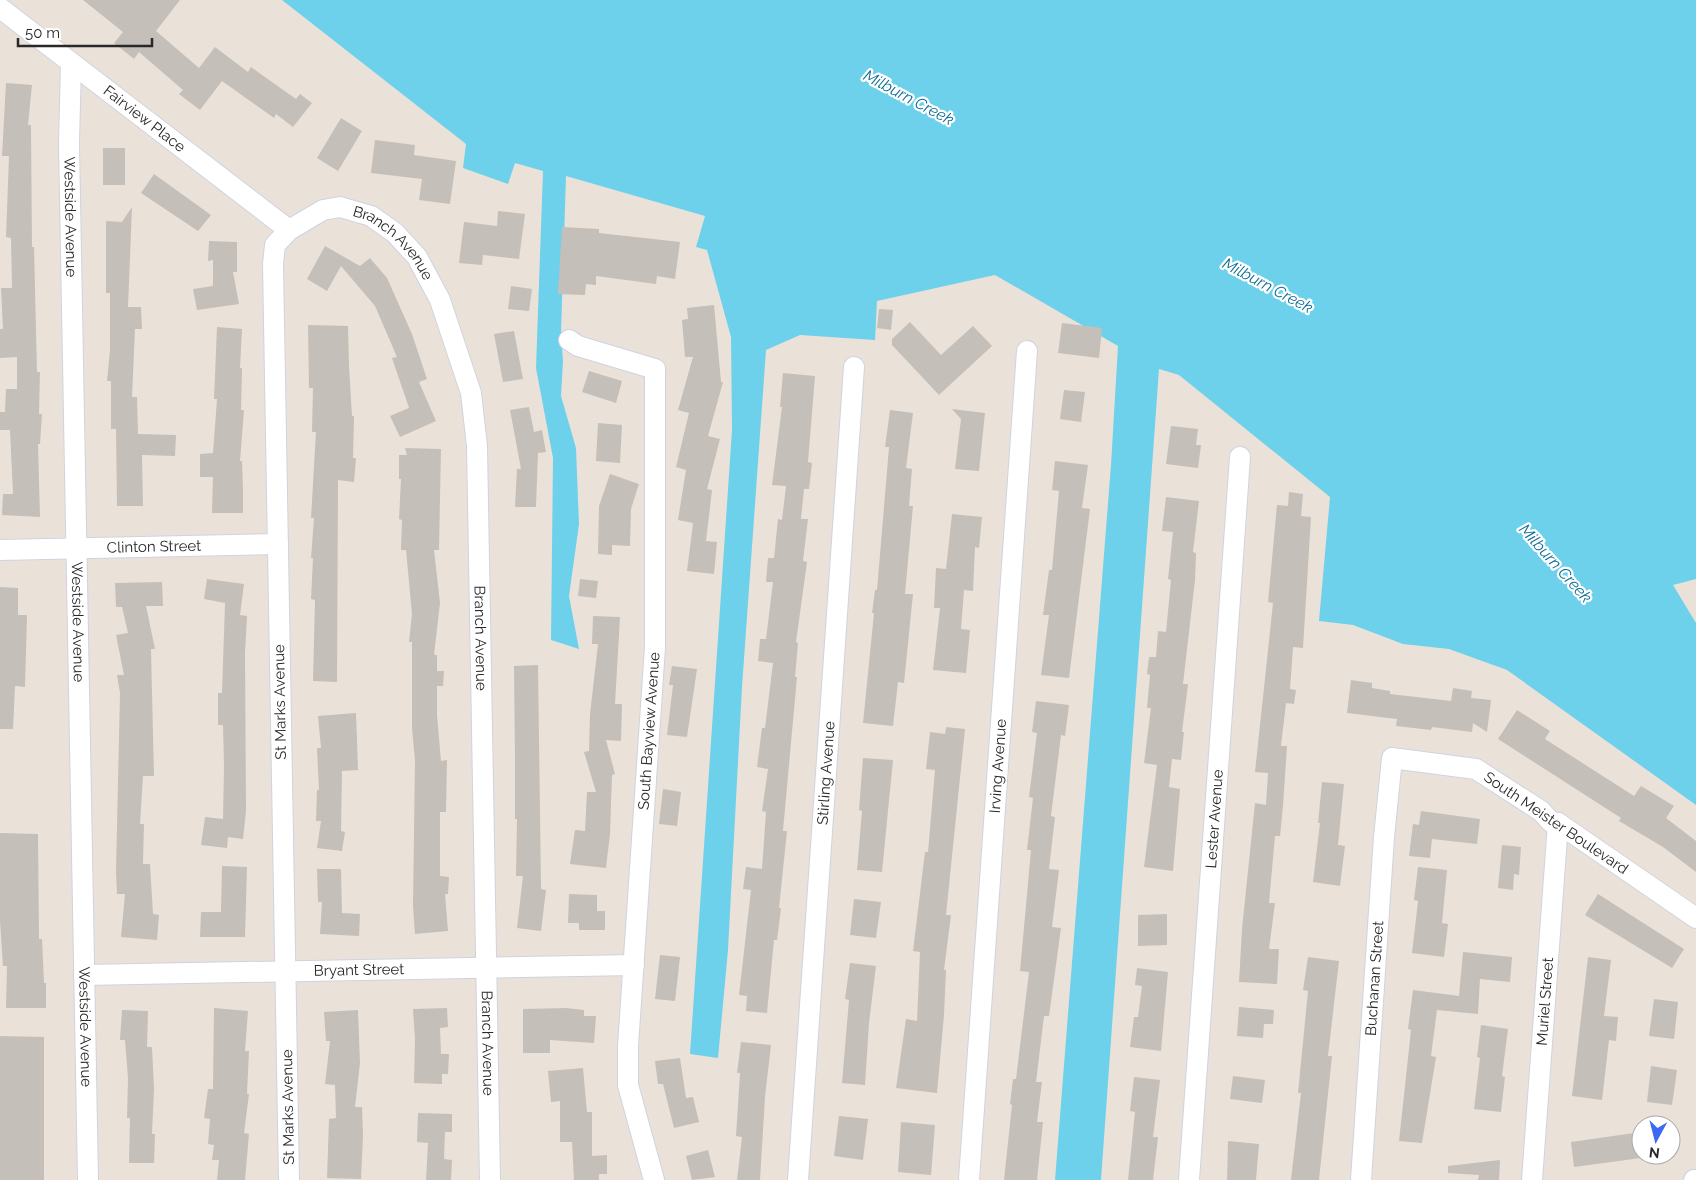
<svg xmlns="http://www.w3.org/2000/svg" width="1696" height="1180" viewBox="0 0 1696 1180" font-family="Raleway,sans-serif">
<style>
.water{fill:#6dd1eb}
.building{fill:#c5bfb9}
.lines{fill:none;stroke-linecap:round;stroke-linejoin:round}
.street-casing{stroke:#cfd3e1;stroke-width:22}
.street{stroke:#fff;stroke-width:20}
.labels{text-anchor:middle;stroke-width:4.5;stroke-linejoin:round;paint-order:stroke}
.street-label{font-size:15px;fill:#282828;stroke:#fff}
.water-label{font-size:16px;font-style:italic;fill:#106e94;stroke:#fff}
</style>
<rect width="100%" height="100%" fill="#eae2d9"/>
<!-- water -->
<path class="water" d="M 282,0 L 1696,0 L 1696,579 L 1673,585 L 1696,623 L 1696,805 L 1507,670 L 1449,649 L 1403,644 L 1353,625 L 1319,621 L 1330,497 L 1179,375 L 1159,369 L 1101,1180 L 1055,1180 L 1111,465 L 1118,346 L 995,275 L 877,301 L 875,340 L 800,335 L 766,350 L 742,687 L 728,950 L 718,1058 L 690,1054 L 732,430 L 731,337 L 707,250 L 696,247 L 705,216 L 566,176 L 561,333 L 563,361 L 561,396 L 576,448 L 579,524 L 569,596 L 579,649 L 551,640 L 553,458 L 536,368 L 543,171 L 515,163 L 508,184 L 463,168 L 466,144 Z"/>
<!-- building -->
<path class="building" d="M 83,0 L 180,0 L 156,31 L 199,68 L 215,47 L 248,72 L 251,67 L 296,99 L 300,94 L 312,103 L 293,127 L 276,114 L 274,118 L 222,81 L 200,110 L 179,94 L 183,90 L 139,52 L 134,59 L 114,43 L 123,32 Z
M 6,83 L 32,85 L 28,125 L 31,125 L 32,247 L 34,247 L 37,372 L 40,372 L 39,414 L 42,414 L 40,444 L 38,444 L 40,517 L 2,515 L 3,494 L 13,494 L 10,430 L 0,430 L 0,412 L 5,412 L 6,389 L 17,389 L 17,357 L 0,358 L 0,329 L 3,329 L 1,288 L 12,288 L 11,238 L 6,237 L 9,156 L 2,156 Z
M 341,118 L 362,131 L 338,171 L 317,158 Z
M 375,140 L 415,145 L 414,155 L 456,161 L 450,204 L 419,200 L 422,179 L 371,173 Z
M 103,148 L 125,148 L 125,185 L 103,185 Z
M 154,174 L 211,215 L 198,231 L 141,193 Z
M 132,207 L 128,307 L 141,307 L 142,329 L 135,329 L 132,397 L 137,397 L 138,434 L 176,435 L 175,456 L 142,455 L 143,506 L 117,506 L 116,429 L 111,429 L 111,381 L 107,381 L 110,350 L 110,293 L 106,293 L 106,221 L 122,222 Z
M 498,211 L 525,214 L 519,259 L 483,255 L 482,265 L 459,263 L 464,222 L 497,226 Z
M 562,227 L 599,229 L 599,233 L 680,242 L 675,279 L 657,276 L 656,284 L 596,276 L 596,285 L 586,284 L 585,295 L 558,294 Z
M 209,241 L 237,242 L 237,272 L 233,272 L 239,304 L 197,310 L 193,289 L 213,286 L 213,260 L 208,261 Z
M 325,246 L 360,266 L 370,258 L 387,278 L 412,334 L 427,379 L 419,382 L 436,421 L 400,437 L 390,416 L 409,408 L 392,358 L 397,357 L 375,306 L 341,266 L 327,291 L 307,279 Z
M 511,286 L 532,289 L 529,311 L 508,309 Z
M 714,305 L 721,382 L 723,382 L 708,436 L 720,439 L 707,489 L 712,490 L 706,541 L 717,542 L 714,574 L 687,571 L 693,523 L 678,520 L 686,470 L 676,467 L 689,413 L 678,410 L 693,357 L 685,357 L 682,320 L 688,319 L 687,308 Z
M 879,309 L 893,310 L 891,330 L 877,328 Z
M 910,322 L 941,355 L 973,326 L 992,346 L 939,395 L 892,345 L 892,339 Z
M 1062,323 L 1102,328 L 1099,358 L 1058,353 Z
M 308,325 L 348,326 L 349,366 L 352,416 L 354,416 L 353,458 L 356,458 L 354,482 L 338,480 L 337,682 L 313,681 L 315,600 L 311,599 L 313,558 L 311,558 L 314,518 L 311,518 L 316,432 L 312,432 L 313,388 L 309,388 Z
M 217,327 L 242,329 L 240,368 L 242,368 L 241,410 L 244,410 L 240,461 L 242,461 L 243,490 L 243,513 L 212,513 L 213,477 L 200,477 L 200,454 L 213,453 L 217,399 L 214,399 Z
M 514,331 L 523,379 L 503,382 L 494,334 Z
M 589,371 L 622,381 L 616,403 L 582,392 Z
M 783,373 L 815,376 L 808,462 L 812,463 L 809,489 L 804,489 L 801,519 L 808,519 L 803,561 L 807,562 L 796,642 L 798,643 L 795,677 L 797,677 L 783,831 L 787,831 L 779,908 L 781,908 L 777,940 L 774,940 L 767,1013 L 746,1011 L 747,996 L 739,995 L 751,890 L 743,889 L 746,867 L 762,869 L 766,812 L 762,811 L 768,769 L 757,767 L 762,728 L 765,728 L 773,663 L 758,661 L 760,639 L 766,639 L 773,582 L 766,582 L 768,558 L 774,558 L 778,519 L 782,520 L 786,486 L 772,485 L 782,407 L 780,407 Z
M 1064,390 L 1085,392 L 1081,422 L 1060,419 Z
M 529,407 L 534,432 L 542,430 L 546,452 L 538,453 L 536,507 L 515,507 L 517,469 L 521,469 L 510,410 Z
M 952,409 L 985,413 L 979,471 L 955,469 L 961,419 Z
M 890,410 L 913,413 L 906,468 L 912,469 L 909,506 L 913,506 L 905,594 L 913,594 L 904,683 L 898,682 L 893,726 L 863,723 L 874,613 L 872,613 L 875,590 L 877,590 L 884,507 L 889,447 L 885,447 Z
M 598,423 L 622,425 L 620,463 L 596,461 Z
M 1171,426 L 1198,429 L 1196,445 L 1201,445 L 1198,468 L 1166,464 Z
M 405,448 L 441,449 L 439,550 L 434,550 L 440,603 L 434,655 L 437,655 L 437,671 L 444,671 L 443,686 L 437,686 L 437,715 L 441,761 L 447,760 L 446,812 L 440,812 L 440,876 L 449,877 L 448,894 L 445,894 L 448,931 L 415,934 L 413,906 L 415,761 L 412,728 L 412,642 L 409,642 L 412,614 L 406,550 L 401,550 L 402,520 L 399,519 L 401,479 L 399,479 L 399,455 L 407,455 Z
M 1055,461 L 1088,465 L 1082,508 L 1090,509 L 1069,678 L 1041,675 L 1049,615 L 1043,615 L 1049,570 L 1052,570 L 1059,491 L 1052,490 Z
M 610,474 L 639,484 L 631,509 L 630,546 L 612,545 L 612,555 L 598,554 L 599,506 Z
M 1289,492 L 1303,494 L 1301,516 L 1311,517 L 1303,648 L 1293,647 L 1290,689 L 1296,690 L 1294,704 L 1286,703 L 1281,746 L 1287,746 L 1283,806 L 1280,836 L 1275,836 L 1269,903 L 1275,903 L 1269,949 L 1279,949 L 1277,984 L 1239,982 L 1242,929 L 1255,803 L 1266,805 L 1268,773 L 1255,772 L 1273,603 L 1268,602 L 1277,505 L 1288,506 Z
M 1166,497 L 1199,501 L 1193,552 L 1196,553 L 1195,580 L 1183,684 L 1188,684 L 1182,732 L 1184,732 L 1181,760 L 1172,759 L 1169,787 L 1180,789 L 1173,871 L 1144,867 L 1157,765 L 1144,763 L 1151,708 L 1147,708 L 1150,675 L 1147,674 L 1149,657 L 1156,657 L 1158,631 L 1166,632 L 1171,580 L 1168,579 L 1173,532 L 1162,531 Z
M 952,514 L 982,517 L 979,548 L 975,547 L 973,591 L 964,590 L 961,629 L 970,630 L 966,673 L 933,670 L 940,608 L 934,608 L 936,568 L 946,569 Z
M 207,579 L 244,584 L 240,615 L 247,616 L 245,653 L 246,811 L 243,839 L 228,837 L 227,848 L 201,845 L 205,817 L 223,819 L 224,766 L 223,725 L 218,725 L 218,693 L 222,693 L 225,603 L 204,599 Z
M 580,579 L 598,581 L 596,598 L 578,596 Z
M 162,582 L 163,606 L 146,606 L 155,649 L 151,649 L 154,776 L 143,776 L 140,824 L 144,824 L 143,864 L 150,864 L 153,914 L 159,915 L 157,940 L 121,937 L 125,894 L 117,894 L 116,872 L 120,693 L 117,675 L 124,675 L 116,635 L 128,633 L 122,607 L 116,607 L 115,583 Z
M 0,587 L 18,588 L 18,615 L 27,615 L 25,687 L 15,686 L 13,729 L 0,729 Z
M 593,616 L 620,617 L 615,704 L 622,704 L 621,741 L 606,740 L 615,774 L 612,775 L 610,834 L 606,868 L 570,864 L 575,830 L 585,831 L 587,792 L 596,792 L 584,752 L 589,751 L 590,714 L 598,644 L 592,644 Z
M 538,665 L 541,889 L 546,890 L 541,931 L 517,928 L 523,876 L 516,876 L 517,819 L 515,819 L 515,761 L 514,666 Z
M 672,666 L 697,669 L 687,737 L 667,735 L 673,685 L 669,685 Z
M 1351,680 L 1372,683 L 1372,688 L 1390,691 L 1390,694 L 1451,701 L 1453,688 L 1472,691 L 1471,698 L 1491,700 L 1487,732 L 1473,723 L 1472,732 L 1432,727 L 1431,730 L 1396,726 L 1397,719 L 1347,713 Z
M 1036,701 L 1069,705 L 1065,736 L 1061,735 L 1051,816 L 1055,817 L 1049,869 L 1059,870 L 1052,927 L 1061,928 L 1049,1016 L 1044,1016 L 1036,1082 L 1042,1082 L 1037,1122 L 1043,1122 L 1037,1180 L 1004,1180 L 1012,1105 L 1010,1104 L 1013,1079 L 1016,1079 L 1029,972 L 1020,971 L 1031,850 L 1027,850 L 1033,798 L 1029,797 L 1037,733 L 1032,732 Z
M 1517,710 L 1550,731 L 1545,739 L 1634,796 L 1641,786 L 1674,806 L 1666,818 L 1696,841 L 1696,872 L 1663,847 L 1619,821 L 1621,818 L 1498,739 Z
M 356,713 L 358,770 L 342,771 L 341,831 L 345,832 L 342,851 L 317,848 L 321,821 L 316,821 L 317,790 L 319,790 L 317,748 L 321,748 L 318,716 Z
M 946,727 L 965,729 L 946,915 L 951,915 L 944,970 L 946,970 L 944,1015 L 937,1093 L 896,1088 L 906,1019 L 917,1021 L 920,952 L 913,951 L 925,852 L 928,852 L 935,770 L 926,769 L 930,732 L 945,734 Z
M 863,758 L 893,760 L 882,872 L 857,870 L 862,811 L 859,810 Z
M 1322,782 L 1344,784 L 1338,845 L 1345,846 L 1340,886 L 1313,882 L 1320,823 L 1318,823 Z
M 663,789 L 681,792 L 677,826 L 659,824 Z
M 1421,811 L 1480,819 L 1477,844 L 1432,839 L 1430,858 L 1409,856 L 1413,824 L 1419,825 Z
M 0,833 L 38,834 L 39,939 L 42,939 L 44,983 L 46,983 L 46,1008 L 6,1008 L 7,966 L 3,966 L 0,921 Z
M 1502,845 L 1521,847 L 1519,875 L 1514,874 L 1513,890 L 1498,888 Z
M 222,866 L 247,867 L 245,937 L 200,937 L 201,912 L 221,912 Z
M 1418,867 L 1447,870 L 1442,923 L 1448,924 L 1444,957 L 1412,953 L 1418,901 L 1414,900 Z
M 317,869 L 341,869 L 342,913 L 360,914 L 359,936 L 320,934 L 322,902 L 318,902 Z
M 569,894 L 597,895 L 597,911 L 605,911 L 605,930 L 579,930 L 579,923 L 568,923 Z
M 1598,894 L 1684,949 L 1672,968 L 1585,915 Z
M 854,899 L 881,902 L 876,938 L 850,935 Z
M 1167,914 L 1167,945 L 1138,946 L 1138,915 Z
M 1463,952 L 1512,957 L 1510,982 L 1480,979 L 1478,1014 L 1437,1010 L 1431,1056 L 1436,1057 L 1422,1143 L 1399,1141 L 1411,1030 L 1408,1029 L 1413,990 L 1459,996 Z
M 660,955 L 680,957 L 675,1001 L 655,999 Z
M 1308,957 L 1339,961 L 1328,1056 L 1332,1056 L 1319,1180 L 1291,1180 L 1301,1093 L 1298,1093 L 1308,991 L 1303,990 Z
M 1588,957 L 1611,960 L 1604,1016 L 1618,1017 L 1616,1041 L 1609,1040 L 1602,1100 L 1572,1096 Z
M 850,963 L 876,966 L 869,1023 L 865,1085 L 842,1083 L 849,1000 L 845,999 Z
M 1137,968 L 1168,972 L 1161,1051 L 1130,1047 L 1134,1017 L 1138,1017 L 1142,986 L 1135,985 Z
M 1654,999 L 1678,1002 L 1674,1039 L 1649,1036 Z
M 1239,1007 L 1274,1010 L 1273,1024 L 1264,1024 L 1263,1038 L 1237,1036 Z
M 214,1008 L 248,1011 L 245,1051 L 249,1051 L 247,1094 L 249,1094 L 244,1133 L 249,1134 L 245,1180 L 217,1180 L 219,1160 L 212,1160 L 214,1145 L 208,1144 L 210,1119 L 204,1118 L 208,1089 L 213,1089 Z
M 447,1008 L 448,1027 L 440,1028 L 441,1054 L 449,1054 L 448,1074 L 442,1074 L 442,1084 L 414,1083 L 415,1039 L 413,1009 Z
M 566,1008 L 584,1010 L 584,1016 L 596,1016 L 594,1043 L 550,1040 L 550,1053 L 523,1053 L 523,1009 Z
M 122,1010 L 148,1011 L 147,1047 L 152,1047 L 154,1089 L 152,1134 L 155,1134 L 154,1163 L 129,1163 L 130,1118 L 127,1118 L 128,1078 L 125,1040 L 120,1040 Z
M 358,1010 L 360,1063 L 355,1107 L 362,1107 L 363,1136 L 361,1179 L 327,1178 L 329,1119 L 336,1118 L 335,1085 L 325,1084 L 330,1041 L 326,1041 L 324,1012 Z
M 1481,1025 L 1508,1029 L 1502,1076 L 1505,1077 L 1501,1112 L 1474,1109 L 1480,1058 L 1477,1057 Z
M 0,1036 L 44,1037 L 44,1180 L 0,1180 Z
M 741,1042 L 771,1045 L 765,1097 L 760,1180 L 737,1180 L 742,1137 L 736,1136 L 740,1073 L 737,1073 Z
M 680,1058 L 686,1098 L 693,1097 L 699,1122 L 674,1128 L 663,1084 L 658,1084 L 655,1061 Z
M 1651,1066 L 1677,1070 L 1672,1105 L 1647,1102 Z
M 583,1068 L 587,1112 L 592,1112 L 592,1156 L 607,1155 L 607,1174 L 599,1174 L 599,1180 L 574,1180 L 572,1142 L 560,1142 L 560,1101 L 551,1102 L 548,1071 Z
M 1233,1076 L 1265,1080 L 1262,1103 L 1230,1099 Z
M 1134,1077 L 1160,1080 L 1153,1137 L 1158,1137 L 1153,1180 L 1128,1180 L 1135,1112 L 1130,1111 Z
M 418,1113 L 452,1114 L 452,1132 L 445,1132 L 444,1159 L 452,1160 L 451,1180 L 426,1180 L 428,1143 L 417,1142 Z
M 839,1116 L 868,1119 L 863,1160 L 834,1156 Z
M 901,1122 L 935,1125 L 931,1175 L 898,1172 Z
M 1641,1132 L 1641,1158 L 1574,1167 L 1571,1142 Z
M 1228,1141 L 1259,1144 L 1256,1180 L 1227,1180 Z
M 708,1150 L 715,1177 L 692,1180 L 686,1156 Z
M 1500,1160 L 1499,1180 L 1478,1180 L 1479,1175 L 1448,1173 L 1448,1166 Z"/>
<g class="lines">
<!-- street casing -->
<g class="street-casing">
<g id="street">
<path id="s1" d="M 0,8 L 289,230"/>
<path id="s2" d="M 71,63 L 69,144 L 88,1180"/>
<path d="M 569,340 L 578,346 L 655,369 L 655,647 L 628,1046 L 628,1085 L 654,1180"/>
<path id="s3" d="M 0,550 L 278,544"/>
<path id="s4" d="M 84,975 L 634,965"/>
<path id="s5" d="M 289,1180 L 273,264 L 275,245 L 289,230 L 323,210 L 340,207 L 371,216 L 395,233 L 417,257 L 440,300 L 471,393 L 477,446 L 490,1180"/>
<path id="s6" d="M 798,1180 L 854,367"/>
<path id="s7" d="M 969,1180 L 1027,351"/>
<path id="s8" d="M 1189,1180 L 1240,457"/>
<path id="s9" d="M 1361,1180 L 1384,837 L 1392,758 L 1476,769 L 1541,811 L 1551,822 L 1558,823 L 1696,918"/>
<path id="s10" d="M 1532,1180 L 1558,823"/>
<path d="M 1694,1180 L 1696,1180"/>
</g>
</g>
<!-- street -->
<use href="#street" class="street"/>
</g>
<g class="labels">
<!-- street labels -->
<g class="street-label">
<text dy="5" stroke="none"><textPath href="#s1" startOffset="182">Fairview Place</textPath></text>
<text dy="5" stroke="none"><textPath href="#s2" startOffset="154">Westside Avenue</textPath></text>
<text dy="5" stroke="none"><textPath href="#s5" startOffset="1079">Branch Avenue</textPath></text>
<text dy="5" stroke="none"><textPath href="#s3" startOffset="154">Clinton Street</textPath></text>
<text dy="5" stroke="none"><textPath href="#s2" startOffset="559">Westside Avenue</textPath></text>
<text dy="5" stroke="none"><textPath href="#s5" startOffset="1499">Branch Avenue</textPath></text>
<text transform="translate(280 702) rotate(-91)" y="5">St Marks Avenue</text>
<text transform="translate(649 731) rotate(-86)" y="5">South Bayview Avenue</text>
<text dy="5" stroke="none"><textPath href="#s7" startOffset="415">Irving Avenue</textPath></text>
<text dy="5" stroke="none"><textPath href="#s6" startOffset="408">Stirling Avenue</textPath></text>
<text dy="5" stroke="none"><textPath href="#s8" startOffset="362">Lester Avenue</textPath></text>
<text transform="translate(1556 823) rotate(34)" y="5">South Meister Boulevard</text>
<text dy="5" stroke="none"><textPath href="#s4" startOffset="275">Bryant Street</textPath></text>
<text dy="5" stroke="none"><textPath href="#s9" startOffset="202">Buchanan Street</textPath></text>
<text dy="5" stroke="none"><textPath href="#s10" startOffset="179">Muriel Street</textPath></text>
<text dy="5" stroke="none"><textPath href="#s2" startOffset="964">Westside Avenue</textPath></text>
<text dy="5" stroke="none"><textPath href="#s5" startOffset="1904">Branch Avenue</textPath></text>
<text transform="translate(288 1107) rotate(-91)" y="5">St Marks Avenue</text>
</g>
<!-- water labels -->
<g class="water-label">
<text transform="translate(909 97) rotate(28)" y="6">Milburn Creek</text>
<text transform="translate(1268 285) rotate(28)" y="6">Milburn Creek</text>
<text transform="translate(1556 563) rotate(48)" y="6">Milburn Creek</text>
</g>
</g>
<!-- north arrow -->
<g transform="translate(1656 1140) rotate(187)"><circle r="24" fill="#ffffff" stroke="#a9a9a9"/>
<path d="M0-4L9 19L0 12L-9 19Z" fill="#3b69f6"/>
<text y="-8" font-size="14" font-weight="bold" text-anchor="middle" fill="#282828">N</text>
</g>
<!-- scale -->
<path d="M18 38v8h134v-8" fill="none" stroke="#282828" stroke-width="2.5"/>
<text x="25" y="38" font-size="15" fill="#282828" stroke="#ffffff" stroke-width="4" paint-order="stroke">50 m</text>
</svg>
